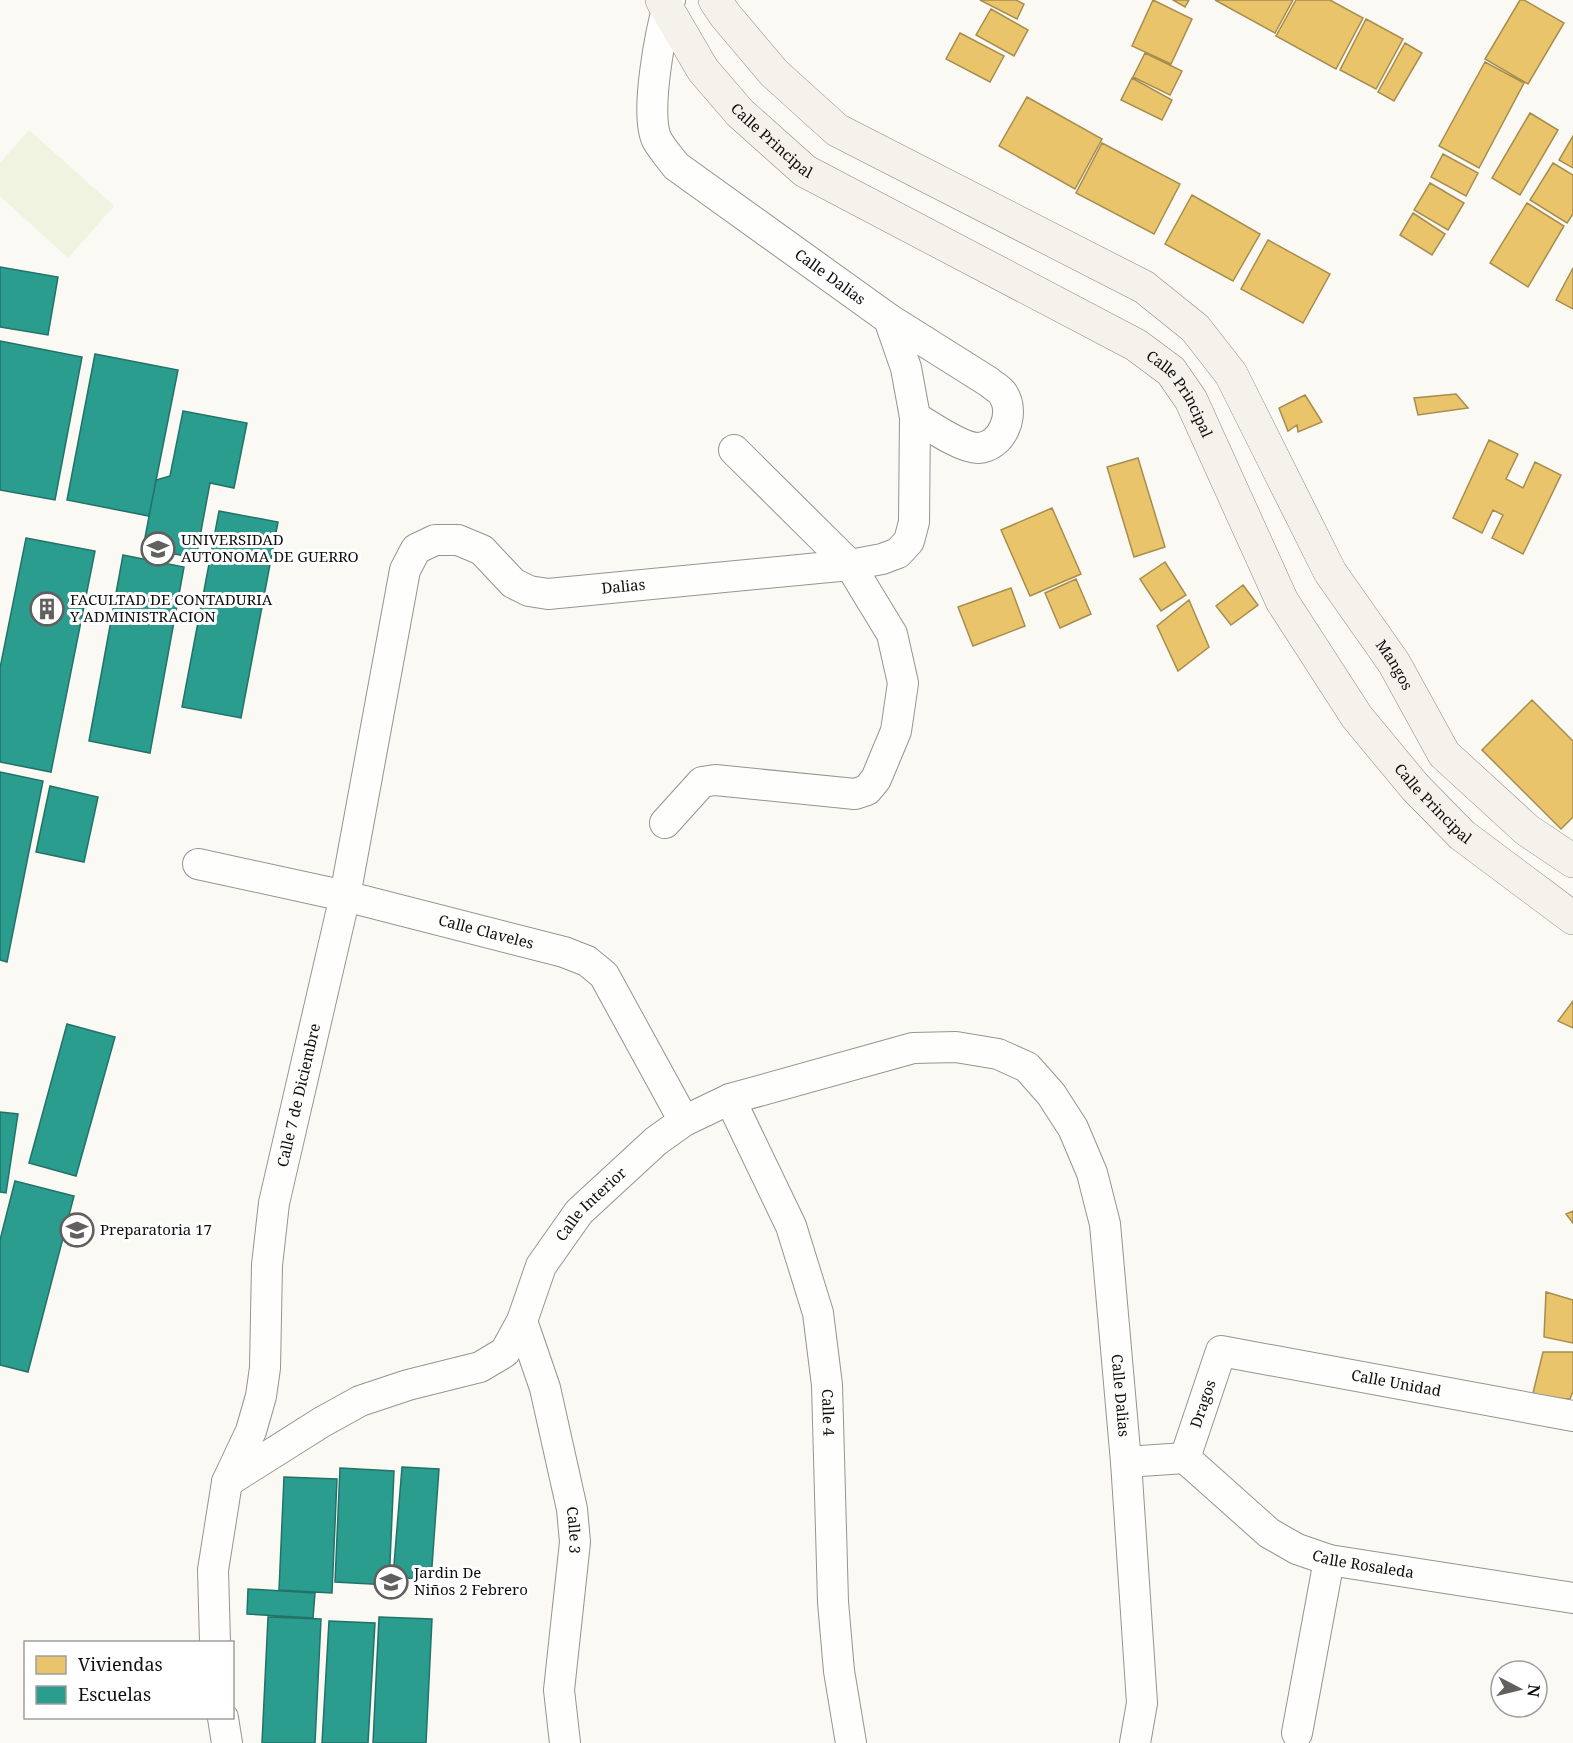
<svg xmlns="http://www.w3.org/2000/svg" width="1573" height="1743" viewBox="0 0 1573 1743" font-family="'Noto Serif',serif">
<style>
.pitch{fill:#eff3df}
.homes{fill:#e9c46a;stroke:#a78d4e;stroke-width:1.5}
.schools{fill:#2a9d8f;stroke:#227268;stroke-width:1.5}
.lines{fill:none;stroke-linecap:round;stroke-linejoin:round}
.street-casing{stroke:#959492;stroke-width:32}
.secondary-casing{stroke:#8b8a88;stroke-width:34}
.street{stroke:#fefefd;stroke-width:30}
.secondary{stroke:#f4f2eb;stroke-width:33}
.labels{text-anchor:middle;stroke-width:6;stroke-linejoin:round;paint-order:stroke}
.street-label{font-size:15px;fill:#0e0e0e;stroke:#fff}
.poi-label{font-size:15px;fill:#0e0e0e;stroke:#fff;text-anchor:start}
</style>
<rect width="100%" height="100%" fill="#fbf9f4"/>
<!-- pitch -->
<path class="pitch" d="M 29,130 L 114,206 L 68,258 L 0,196 L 0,163 Z"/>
<!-- homes -->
<path class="homes" d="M 980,0 L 1016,0 L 1024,4 L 1017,19 Z
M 1153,0 L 1192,19 L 1171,64 L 1132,46 Z
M 1173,0 L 1189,0 L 1185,7 Z
M 1215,0 L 1293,0 L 1275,33 Z
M 1296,0 L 1330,0 L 1363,18 L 1336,69 L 1276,36 Z
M 1520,0 L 1524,0 L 1564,23 L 1528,84 L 1485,59 Z
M 991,9 L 1028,30 L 1014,56 L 976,35 Z
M 1366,19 L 1403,39 L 1376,89 L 1340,70 Z
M 960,33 L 1004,56 L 990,82 L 946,59 Z
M 1405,43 L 1422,53 L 1394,101 L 1378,92 Z
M 1145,53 L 1182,71 L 1170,95 L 1133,77 Z
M 1485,62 L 1524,83 L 1479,168 L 1439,146 Z
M 1132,78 L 1172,100 L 1162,120 L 1121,100 Z
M 1027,97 L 1102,139 L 1075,189 L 999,146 Z
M 1530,113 L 1558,130 L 1520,195 L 1492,178 Z
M 1573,136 L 1573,168 L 1559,160 Z
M 1102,143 L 1180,184 L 1154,234 L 1076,193 Z
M 1443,154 L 1478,173 L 1466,196 L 1431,177 Z
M 1553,163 L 1573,175 L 1573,214 L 1567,223 L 1530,200 Z
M 1430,183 L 1464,203 L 1448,230 L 1414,210 Z
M 1192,195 L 1260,234 L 1233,281 L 1165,244 Z
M 1527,203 L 1564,226 L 1528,287 L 1490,263 Z
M 1413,213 L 1445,234 L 1432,255 L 1400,235 Z
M 1268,240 L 1330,274 L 1303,323 L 1241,289 Z
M 1573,268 L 1573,309 L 1556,300 Z
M 1456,394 L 1468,408 L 1418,415 L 1414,398 Z
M 1305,395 L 1322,422 L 1298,432 L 1297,425 L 1288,431 L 1279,408 Z
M 1489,440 L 1518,454 L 1506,479 L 1523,488 L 1535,462 L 1561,475 L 1523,554 L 1492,538 L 1503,515 L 1493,510 L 1482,533 L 1453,518 Z
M 1138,458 L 1165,547 L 1134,557 L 1107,467 Z
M 1052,508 L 1081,574 L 1030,596 L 1001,530 Z
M 1165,562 L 1186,595 L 1161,611 L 1140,579 Z
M 1076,579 L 1091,614 L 1060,628 L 1045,593 Z
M 1243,585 L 1258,605 L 1231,625 L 1216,606 Z
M 1011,588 L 1025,626 L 973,646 L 958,607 Z
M 1189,600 L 1209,647 L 1178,671 L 1157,626 Z
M 1532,700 L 1573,741 L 1573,817 L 1561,829 L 1482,750 Z
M 1573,1001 L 1573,1028 L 1558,1021 Z
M 1573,1211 L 1573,1223 L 1566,1214 Z
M 1546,1292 L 1573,1300 L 1573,1343 L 1544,1337 Z
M 1543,1352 L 1573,1352 L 1573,1391 L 1570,1399 L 1532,1397 Z"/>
<!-- schools -->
<path class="schools" d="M 0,267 L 58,277 L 48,335 L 0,327 Z
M 0,341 L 82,357 L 55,500 L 0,490 Z
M 95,354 L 178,370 L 149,516 L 67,500 Z
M 183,411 L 247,423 L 234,488 L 210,483 L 196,558 L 143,548 L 156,480 L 170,476 Z
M 219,511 L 278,522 L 241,718 L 182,707 Z
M 26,538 L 95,551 L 51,772 L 0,762 L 0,668 Z
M 123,555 L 184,567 L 150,753 L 89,741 Z
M 0,772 L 43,781 L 7,962 L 0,960 Z
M 50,786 L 98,797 L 84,862 L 36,852 Z
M 67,1024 L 115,1037 L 76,1176 L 29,1163 Z
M 0,1112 L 18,1114 L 6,1193 L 0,1192 Z
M 15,1181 L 74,1196 L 28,1372 L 0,1365 L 0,1240 Z
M 402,1467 L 439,1469 L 431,1580 L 393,1577 Z
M 340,1468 L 394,1471 L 389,1585 L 335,1582 Z
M 284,1477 L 337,1479 L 332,1593 L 279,1590 Z
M 248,1589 L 315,1593 L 313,1618 L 247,1614 Z
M 268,1617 L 321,1619 L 315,1743 L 262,1743 Z
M 379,1617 L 432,1619 L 426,1743 L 373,1743 Z
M 329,1621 L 375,1623 L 368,1743 L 322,1743 Z"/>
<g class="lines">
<!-- street casing -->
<g class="street-casing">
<g id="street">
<path d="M 889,319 L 989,382 C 993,386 1000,389 1003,394 C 1016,414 1002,447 978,448 C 961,448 930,426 915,417"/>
<path d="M 665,823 L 702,782 L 715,780 L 855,794 L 867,790 L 876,779 L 896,731 L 903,683 L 892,634 L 850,565 L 734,450"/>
<path id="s1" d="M 198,864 L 345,896 L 564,952 L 587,961 L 604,975 L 684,1121"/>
<path id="s2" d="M 730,1099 L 791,1226 L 818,1313 L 827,1385 L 833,1602 L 839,1671 L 851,1743"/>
<path id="s3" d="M 522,1321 L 545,1388 L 572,1509 L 575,1542 L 559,1690 L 565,1743"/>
<path id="s4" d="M 1185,1458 L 1221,1351 L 1573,1416"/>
<path id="s5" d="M 1185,1458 L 1269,1533 L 1297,1549 L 1329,1560 L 1573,1598"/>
<path d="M 1126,1462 L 1185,1458"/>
<path id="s6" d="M 227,1482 L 322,1422 L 360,1401 L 408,1385 L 480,1367 L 505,1352 L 522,1321 L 541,1266 L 579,1212 L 656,1141 L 684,1121 L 730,1099 L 913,1048 L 956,1047 L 998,1054 L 1027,1067 L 1051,1094 L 1073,1128 L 1092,1173 L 1105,1224 L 1126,1462 L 1142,1703 L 1135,1743"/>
<path id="s7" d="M 215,1642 L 213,1570 L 227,1482 L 251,1431 L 261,1396 L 265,1368 L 267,1265 L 274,1203 L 345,896 L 405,570 L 416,549 L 435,540 L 458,540 L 482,550 L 513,583 L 529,591 L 548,594 L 850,565 L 882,559 L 898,553 L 909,541 L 914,522 L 915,417 L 906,368 L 889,319 L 676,166 C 670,158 662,149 657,140 C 644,115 661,27 670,0"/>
<path d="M 223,1718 L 227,1743"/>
<path d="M 1297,1733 L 1329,1560"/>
</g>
</g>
<!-- secondary casing -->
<g class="secondary-casing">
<g id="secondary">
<path id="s8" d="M 662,0 L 703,70 L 740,113 L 805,171 L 1136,345 L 1171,371 L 1191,400 L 1282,601 L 1357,717 L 1415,787 L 1462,835 L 1573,918"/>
<path id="s9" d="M 715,0 L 725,15 L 774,73 L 837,130 L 1144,287 L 1195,328 L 1231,374 L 1330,572 L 1394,663 L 1444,754 L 1527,830 L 1573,861"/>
</g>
</g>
<!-- street -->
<use href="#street" class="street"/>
<!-- secondary -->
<use href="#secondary" class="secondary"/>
</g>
<!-- icons -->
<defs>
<g id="school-ring" transform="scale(1.725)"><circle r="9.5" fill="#fff" stroke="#61605e" stroke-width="1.5"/><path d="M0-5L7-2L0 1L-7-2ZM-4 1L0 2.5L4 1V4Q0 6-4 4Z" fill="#61605e"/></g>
<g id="building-ring" transform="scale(1.725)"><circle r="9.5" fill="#fff" stroke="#61605e" stroke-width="1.5"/><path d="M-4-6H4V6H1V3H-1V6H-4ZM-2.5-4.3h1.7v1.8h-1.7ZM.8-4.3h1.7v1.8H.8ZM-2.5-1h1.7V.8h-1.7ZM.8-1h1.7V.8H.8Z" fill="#61605e"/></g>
</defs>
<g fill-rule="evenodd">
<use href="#school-ring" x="158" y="549"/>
<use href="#building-ring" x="47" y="609"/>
<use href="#school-ring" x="77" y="1230"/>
<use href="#school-ring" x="391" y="1582"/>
</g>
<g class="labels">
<!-- street labels -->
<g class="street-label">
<text dy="5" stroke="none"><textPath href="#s8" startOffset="180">Calle Principal</textPath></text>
<text transform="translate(830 277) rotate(36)" y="5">Calle Dalias</text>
<text dy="5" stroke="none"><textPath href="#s8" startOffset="666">Calle Principal</textPath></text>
<text dy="5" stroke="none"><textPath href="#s7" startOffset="1346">Dalias</textPath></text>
<text dy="5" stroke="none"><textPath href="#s9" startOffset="982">Mangos</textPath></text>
<text dy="5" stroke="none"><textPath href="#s8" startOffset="1152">Calle Principal</textPath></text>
<text dy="5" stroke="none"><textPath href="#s1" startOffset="296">Calle Claveles</textPath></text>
<text dy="5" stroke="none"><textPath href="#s7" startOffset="558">Calle 7 de Diciembre</textPath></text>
<text dy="5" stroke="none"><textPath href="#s6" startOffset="483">Calle Interior</textPath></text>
<text dy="5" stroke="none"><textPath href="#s4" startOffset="291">Calle Unidad</textPath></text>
<text dy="5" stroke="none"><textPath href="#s6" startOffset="1317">Calle Dalias</textPath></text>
<text dy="5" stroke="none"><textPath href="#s4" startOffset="57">Dragos</textPath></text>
<text dy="5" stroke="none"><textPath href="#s2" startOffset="332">Calle 4</textPath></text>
<text dy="5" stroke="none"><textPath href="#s3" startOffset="216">Calle 3</textPath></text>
<text dy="5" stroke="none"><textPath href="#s5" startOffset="213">Calle Rosaleda</textPath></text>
</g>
<!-- poi labels -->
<g class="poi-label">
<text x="181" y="545">UNIVERSIDAD<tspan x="181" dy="17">AUTONOMA DE GUERRO</tspan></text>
<text x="70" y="605">FACULTAD DE CONTADURIA<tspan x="70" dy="17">Y ADMINISTRACION</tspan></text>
<text x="100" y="1235">Preparatoria 17</text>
<text x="414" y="1578">Jardin De<tspan x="414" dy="17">Niños 2 Febrero</tspan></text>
</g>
</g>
<!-- legend -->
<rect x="24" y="1641" width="210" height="78" fill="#ffffff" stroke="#9f9f9f" stroke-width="1.5"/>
<rect x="36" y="1656" width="30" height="18" fill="#e9c46a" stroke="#9f9f9f" stroke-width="1.5"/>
<text x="78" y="1671" font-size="18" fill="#0e0e0e">Viviendas</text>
<rect x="36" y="1686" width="30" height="18" fill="#2a9d8f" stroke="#9f9f9f" stroke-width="1.5"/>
<text x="78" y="1701" font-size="18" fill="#0e0e0e">Escuelas</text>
<!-- north arrow -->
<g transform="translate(1519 1689) rotate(97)"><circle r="28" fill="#ffffff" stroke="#9f9f9f" stroke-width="1.5"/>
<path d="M0-4.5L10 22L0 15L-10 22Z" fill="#61605e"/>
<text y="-9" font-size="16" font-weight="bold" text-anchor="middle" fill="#0e0e0e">N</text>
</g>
</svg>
